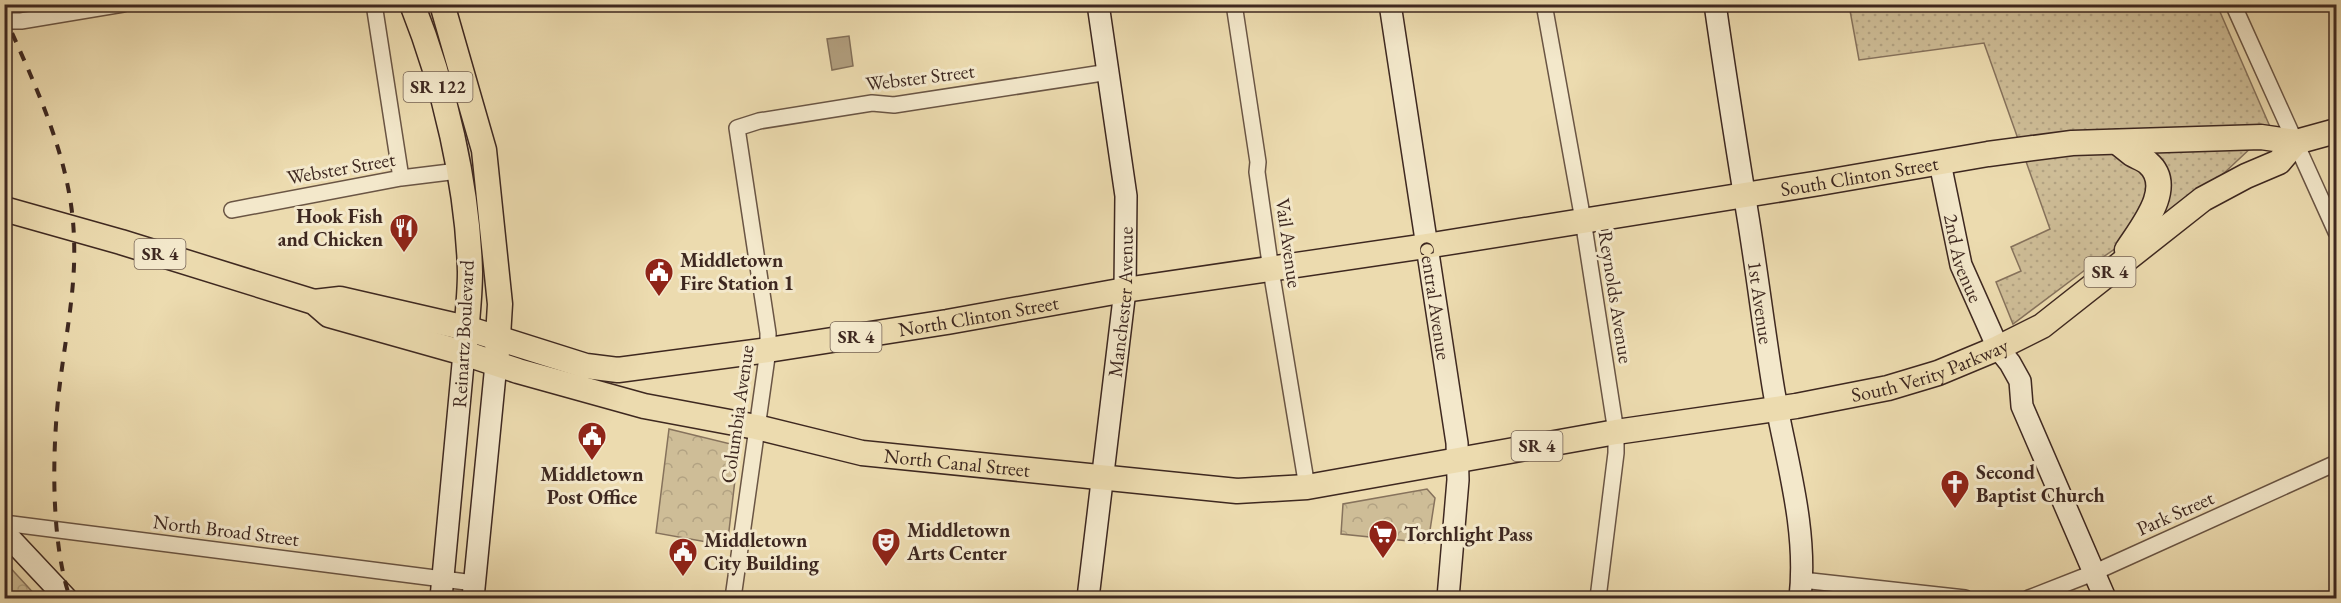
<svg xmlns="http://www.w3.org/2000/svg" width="2341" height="603" viewBox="0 0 2341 603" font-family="'EB Garamond',serif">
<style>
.grass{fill:url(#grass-dots);stroke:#86725c;stroke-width:1.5}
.forest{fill:url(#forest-crowns);stroke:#86725c;stroke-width:1.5}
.cemetery{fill:url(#cemetery-stones);stroke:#86725c;stroke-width:1.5}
.water{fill:#b19e7e;stroke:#836f58;stroke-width:1.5}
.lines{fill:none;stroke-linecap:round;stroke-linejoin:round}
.stream{stroke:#836f58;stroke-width:4}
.street-casing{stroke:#6a5544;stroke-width:18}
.secondary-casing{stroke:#3e2820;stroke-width:24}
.primary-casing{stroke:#3e2820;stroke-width:27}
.street{stroke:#f3e8cb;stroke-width:15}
.secondary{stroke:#f3e8cb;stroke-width:21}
.primary{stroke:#ecdbaf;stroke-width:24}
.rail{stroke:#3e2820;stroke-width:4;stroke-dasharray:10 10;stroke-linecap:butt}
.labels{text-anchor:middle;stroke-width:6;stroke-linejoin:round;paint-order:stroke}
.shield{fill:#f3e8cb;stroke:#746253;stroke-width:1.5}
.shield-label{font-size:18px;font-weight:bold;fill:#3e2820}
.street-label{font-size:20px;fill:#3e2820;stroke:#f3e8cb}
.poi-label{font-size:20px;font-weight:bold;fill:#3e2820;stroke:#f3e8cb;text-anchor:start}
</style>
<defs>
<pattern id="grass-dots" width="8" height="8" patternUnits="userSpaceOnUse" patternTransform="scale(1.5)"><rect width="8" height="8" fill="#cebd97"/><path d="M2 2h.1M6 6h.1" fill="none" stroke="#b2a282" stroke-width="1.8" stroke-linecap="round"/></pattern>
<pattern id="forest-crowns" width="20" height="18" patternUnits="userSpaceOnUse" patternTransform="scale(1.5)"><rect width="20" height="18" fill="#cebd97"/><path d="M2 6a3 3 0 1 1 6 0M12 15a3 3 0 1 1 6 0" fill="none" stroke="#b2a282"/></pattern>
<pattern id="cemetery-stones" width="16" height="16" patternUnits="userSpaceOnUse" patternTransform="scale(1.5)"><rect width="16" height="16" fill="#cebd97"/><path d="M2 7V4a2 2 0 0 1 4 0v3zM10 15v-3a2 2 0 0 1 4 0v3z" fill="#b2a282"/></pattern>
</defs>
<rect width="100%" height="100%" fill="#ecdbaf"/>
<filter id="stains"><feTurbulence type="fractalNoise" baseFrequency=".00333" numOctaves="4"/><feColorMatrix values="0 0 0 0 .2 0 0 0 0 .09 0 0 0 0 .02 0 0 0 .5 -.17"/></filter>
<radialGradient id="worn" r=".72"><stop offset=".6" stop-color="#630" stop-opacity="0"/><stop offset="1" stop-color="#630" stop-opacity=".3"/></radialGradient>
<!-- grass -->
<path class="grass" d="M 1849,5 L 2217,5 L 2271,129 L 2222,175 L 2093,264 L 2013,324 L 1996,282 L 2021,271 L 2011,247 L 2050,229 L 1984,43 L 1859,60 Z"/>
<!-- forest -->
<path class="forest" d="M 669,429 L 739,446 L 728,539 L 718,544 L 656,533 Z
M 1427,489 L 1435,498 L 1428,543 L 1341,534 L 1343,504 Z
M 4,562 L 5,562 L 38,598 L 5,598 Z"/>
<!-- cemetery -->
<path class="cemetery" d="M 13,5 L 123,5 L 21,21 Z"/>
<!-- water -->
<path class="water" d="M 849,36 L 853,66 L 832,70 L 827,39 Z"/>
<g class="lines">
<!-- stream -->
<path class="stream" d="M 4,593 L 9,598"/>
<!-- street casing -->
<g class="street-casing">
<path id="street" d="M 374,4 L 401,178
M 1234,4 L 1258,162 L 1257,172 L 1271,270 L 1307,487
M 1544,4 L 1583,220 L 1616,432 L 1616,453 L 1598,598
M 2233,4 L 2336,232
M 4,21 L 21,21 L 123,4
M 232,210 L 401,178 L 458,171
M 4,523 L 474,583
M 1802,580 L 1965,598
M 733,598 L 768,350 L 768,333 L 737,128 L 759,121 L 872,103 L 894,105 L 1109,72
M 2029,598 L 2093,573 L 2336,463"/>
</g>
<!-- secondary casing -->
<g class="secondary-casing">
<g id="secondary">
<path id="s1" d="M 1390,4 L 1457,443 L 1458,480 L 1448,598"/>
<path id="s2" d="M 1715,4 C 1725,74 1736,143 1747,211 C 1757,271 1764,332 1774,392 C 1786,459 1808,529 1800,598"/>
<path id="s3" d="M 1940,163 L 1961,265 L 1998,348 L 2010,363 L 2020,381 L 2022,406 L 2105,598"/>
<path d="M 4,532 L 66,598"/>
<path d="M 441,598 L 464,353"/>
<path d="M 473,598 L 496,364"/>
<path id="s4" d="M 1088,598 L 1125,290 L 1126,196 L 1098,4"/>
</g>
</g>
<!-- primary casing -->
<g class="primary-casing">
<g id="primary">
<path d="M 412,4 C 444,84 468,186 470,272 C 470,296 467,320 465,345"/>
<path d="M 442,4 L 484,150 L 500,304 L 497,353"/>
<path d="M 2117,142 C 2122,146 2127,150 2132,154 C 2137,157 2144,159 2148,163 C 2176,187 2141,228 2127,250"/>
<path id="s5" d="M 4,209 L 121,242 L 314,302 L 329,315 L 464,353 L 518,371 L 644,406 L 756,427 L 862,453 L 1237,491 L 1307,487 L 1616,432 L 1796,406 L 1888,388 L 1938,373 L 1998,348 L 2042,326 L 2203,199 L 2246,176 L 2279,162 L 2296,142 L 2336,131"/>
<path id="s6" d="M 314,302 L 340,299 L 466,328 L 586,366 L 618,370 L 768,350 L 947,322 L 1125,290 L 1426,246 L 1820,183 L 1988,154 L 2072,143 L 2261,137 L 2296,142"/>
</g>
</g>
<!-- street -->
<use href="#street" class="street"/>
<!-- secondary -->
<use href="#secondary" class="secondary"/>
<!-- primary -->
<use href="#primary" class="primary"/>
<!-- rail -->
<path class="rail" d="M 4,15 C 35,85 72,160 74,239 C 76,288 66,334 60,383 C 52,444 50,540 70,598"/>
</g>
<!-- icons -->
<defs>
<g id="restaurant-pin" transform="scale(1.5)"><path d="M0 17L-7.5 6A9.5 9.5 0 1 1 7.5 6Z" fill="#8f2418" stroke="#f3e8cb"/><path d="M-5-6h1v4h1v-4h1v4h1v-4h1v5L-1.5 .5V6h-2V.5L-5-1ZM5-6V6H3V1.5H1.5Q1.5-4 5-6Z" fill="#fff"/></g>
<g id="civic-pin" transform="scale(1.5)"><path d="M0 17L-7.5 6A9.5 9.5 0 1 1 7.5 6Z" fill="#8f2418" stroke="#f3e8cb"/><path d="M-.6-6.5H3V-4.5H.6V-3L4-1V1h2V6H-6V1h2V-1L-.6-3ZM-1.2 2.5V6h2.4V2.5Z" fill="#fff"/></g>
<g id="church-pin" transform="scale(1.5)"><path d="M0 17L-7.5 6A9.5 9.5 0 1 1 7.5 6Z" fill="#8f2418" stroke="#f3e8cb"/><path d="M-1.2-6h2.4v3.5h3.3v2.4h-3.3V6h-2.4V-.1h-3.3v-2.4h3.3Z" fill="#fff"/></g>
<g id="supermarket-pin" transform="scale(1.5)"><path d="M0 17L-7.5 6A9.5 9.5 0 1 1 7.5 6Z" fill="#8f2418" stroke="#f3e8cb"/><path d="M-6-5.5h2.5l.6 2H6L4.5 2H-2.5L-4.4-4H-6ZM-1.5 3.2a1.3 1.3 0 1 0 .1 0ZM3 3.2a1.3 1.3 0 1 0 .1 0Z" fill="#fff"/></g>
<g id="theatre-pin" transform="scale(1.5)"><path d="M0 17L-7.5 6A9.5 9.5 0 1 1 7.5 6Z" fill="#8f2418" stroke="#f3e8cb"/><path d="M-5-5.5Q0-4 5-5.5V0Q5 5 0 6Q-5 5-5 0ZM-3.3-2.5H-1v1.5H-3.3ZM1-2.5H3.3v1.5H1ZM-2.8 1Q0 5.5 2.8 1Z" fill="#fff"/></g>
</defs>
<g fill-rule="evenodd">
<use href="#restaurant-pin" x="404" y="228"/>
<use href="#civic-pin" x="659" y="272"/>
<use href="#civic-pin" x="592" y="436"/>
<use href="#church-pin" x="1955" y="484"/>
<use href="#supermarket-pin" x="1383" y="534"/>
<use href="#theatre-pin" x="886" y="542"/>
<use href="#civic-pin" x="683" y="552"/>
</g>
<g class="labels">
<!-- shield labels -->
<g class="shield">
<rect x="403.5" y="72" width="69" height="30" rx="4.5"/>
<rect x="134.5" y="239" width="51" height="30" rx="4.5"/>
<rect x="2084.5" y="257" width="51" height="30" rx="4.5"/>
<rect x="830.5" y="322" width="51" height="30" rx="4.5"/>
<rect x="1511.5" y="431" width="51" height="30" rx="4.5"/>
</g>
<g class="shield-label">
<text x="438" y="93">SR 122</text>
<text x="160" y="260">SR 4</text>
<text x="2110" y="278">SR 4</text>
<text x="856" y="343">SR 4</text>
<text x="1537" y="452">SR 4</text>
</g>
<!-- street labels -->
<g class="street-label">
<text transform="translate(920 77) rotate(-7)" y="7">Webster Street</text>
<text transform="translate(341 168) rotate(-10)" y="7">Webster Street</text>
<text dy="7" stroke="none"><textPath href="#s6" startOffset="1570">South Clinton Street</textPath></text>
<text transform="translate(1289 243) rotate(82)" y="7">Vail Avenue</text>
<text dy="7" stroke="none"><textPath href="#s3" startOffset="98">2nd Avenue</textPath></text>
<text transform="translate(1616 297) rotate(81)" y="7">Reynolds Avenue</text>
<text dy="7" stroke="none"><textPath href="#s4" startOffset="298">Manchester Avenue</textPath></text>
<text dy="7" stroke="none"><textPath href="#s1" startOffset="300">Central Avenue</textPath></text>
<text dy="7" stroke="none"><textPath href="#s2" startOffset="302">1st Avenue</textPath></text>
<text dy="7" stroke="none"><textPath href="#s6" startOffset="678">North Clinton Street</textPath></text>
<text transform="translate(463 334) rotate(-87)" y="7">Reinartz Boulevard</text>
<text dy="7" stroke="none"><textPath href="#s5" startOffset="1976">South Verity Parkway</textPath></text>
<text transform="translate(737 414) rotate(-82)" y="7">Columbia Avenue</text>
<text dy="7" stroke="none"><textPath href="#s5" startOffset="990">North Canal Street</textPath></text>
<text transform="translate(2175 513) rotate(-24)" y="7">Park Street</text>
<text transform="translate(226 530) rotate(7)" y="7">North Broad Street</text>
</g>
<!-- poi labels -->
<g class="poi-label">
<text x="383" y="223" text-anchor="end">Hook Fish<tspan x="383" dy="23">and Chicken</tspan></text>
<text x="680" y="267">Middletown<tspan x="680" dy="23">Fire Station 1</tspan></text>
<text x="1976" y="479">Second<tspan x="1976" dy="23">Baptist Church</tspan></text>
<text x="592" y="481" text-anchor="middle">Middletown<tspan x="592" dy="23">Post Office</tspan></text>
<text x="907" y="537">Middletown<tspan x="907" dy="23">Arts Center</tspan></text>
<text x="1404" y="541">Torchlight Pass</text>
<text x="704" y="547">Middletown<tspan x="704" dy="23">City Building</tspan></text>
</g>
</g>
<!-- margin -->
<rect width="2341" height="603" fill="none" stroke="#ecdbaf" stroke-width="24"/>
<rect x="6" y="6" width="2329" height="591" fill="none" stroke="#3e2820" stroke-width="3"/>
<rect x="12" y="12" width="2317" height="579" fill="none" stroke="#3e2820" stroke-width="1.5"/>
<rect width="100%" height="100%" filter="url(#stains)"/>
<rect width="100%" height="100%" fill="url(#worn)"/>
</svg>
